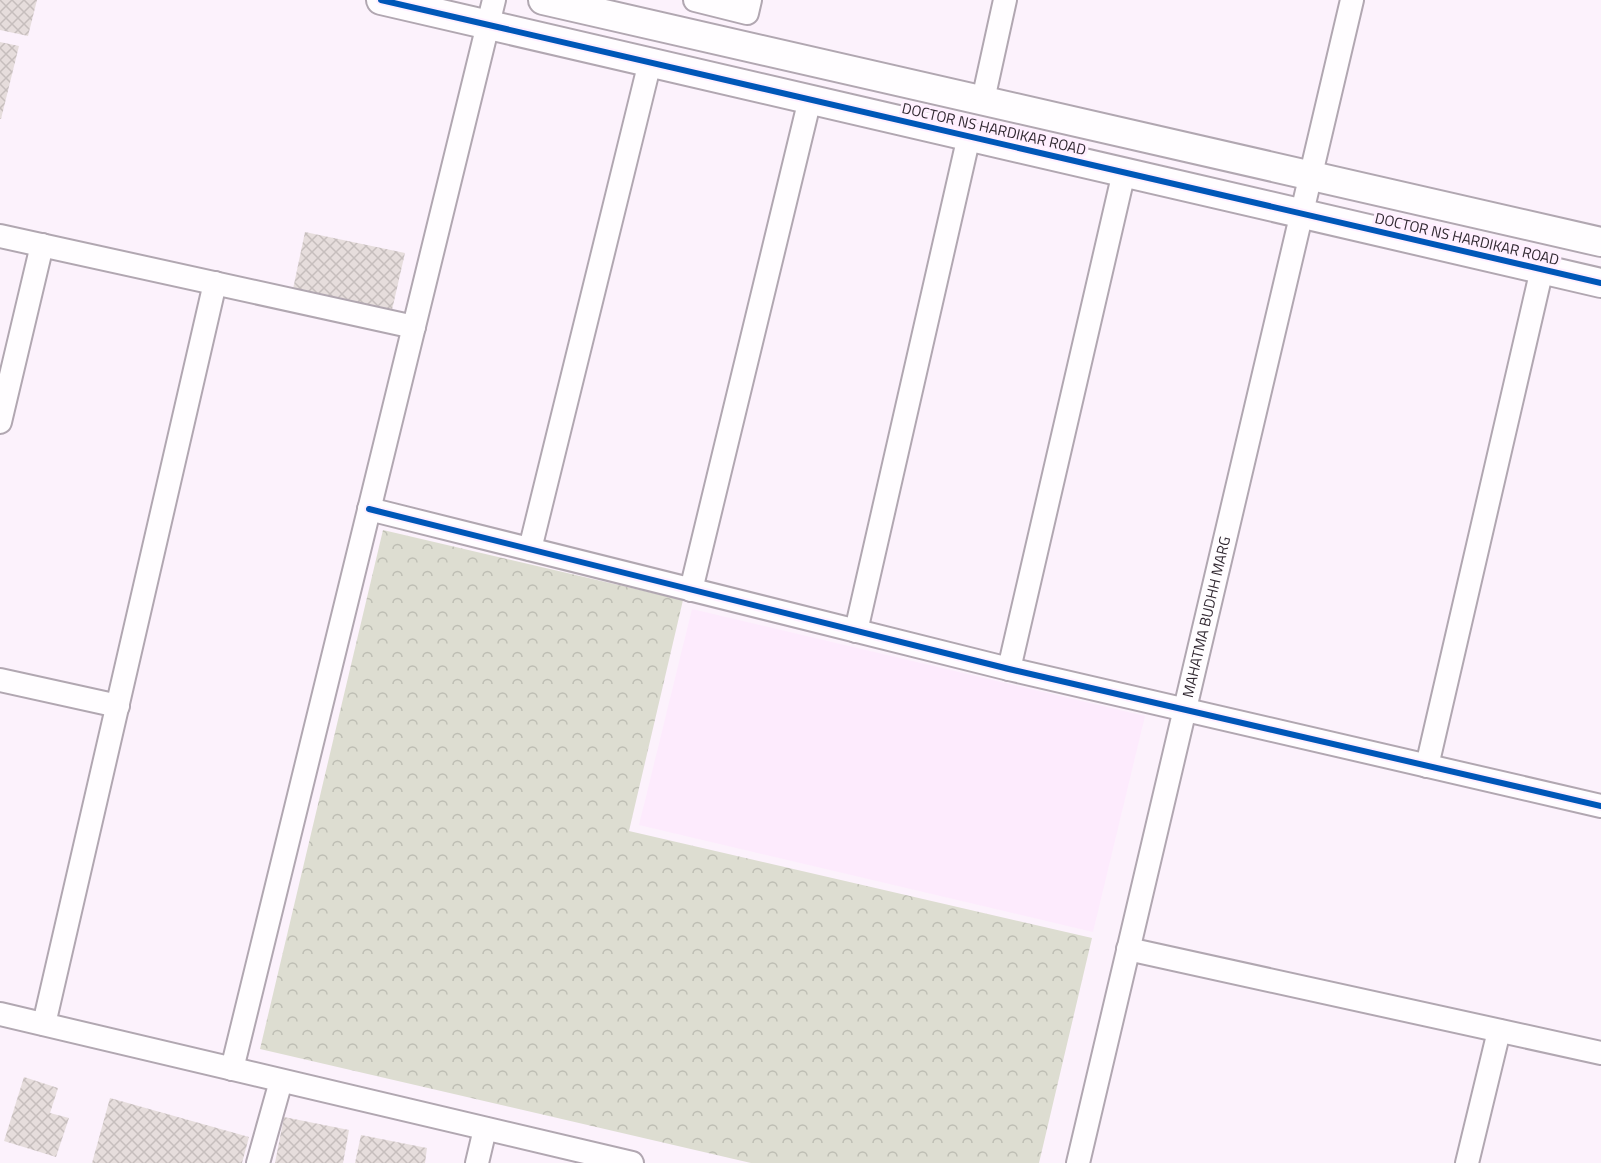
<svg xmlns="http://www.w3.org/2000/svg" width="1601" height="1163" viewBox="0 0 1601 1163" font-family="'Titillium Web',sans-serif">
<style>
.built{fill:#fdebfd}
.park{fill:url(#park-crowns)}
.building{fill:url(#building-cross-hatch)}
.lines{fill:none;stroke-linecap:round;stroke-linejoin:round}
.minor-casing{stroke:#b1a7b1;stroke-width:26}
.tertiary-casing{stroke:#b1a7b1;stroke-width:32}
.minor{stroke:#fffdff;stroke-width:22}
.tertiary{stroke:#fffdff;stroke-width:28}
.cycleway-casing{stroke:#ffefff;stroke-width:10}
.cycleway{stroke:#0057b8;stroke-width:6}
.labels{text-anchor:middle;stroke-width:6;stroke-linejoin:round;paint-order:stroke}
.street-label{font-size:15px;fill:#312831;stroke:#ffefff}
</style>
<defs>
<pattern id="park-crowns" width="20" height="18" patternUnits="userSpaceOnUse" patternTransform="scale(1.5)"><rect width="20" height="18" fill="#ddddd1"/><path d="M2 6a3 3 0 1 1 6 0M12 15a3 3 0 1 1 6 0" fill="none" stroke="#bebeb4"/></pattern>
<pattern id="building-cross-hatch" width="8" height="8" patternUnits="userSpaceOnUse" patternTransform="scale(1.5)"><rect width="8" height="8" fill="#e6dddc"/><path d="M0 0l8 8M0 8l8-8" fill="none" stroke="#c6bebd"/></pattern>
</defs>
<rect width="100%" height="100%" fill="#fcf2fc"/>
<!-- built -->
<path class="built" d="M 692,609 L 1145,716 L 1093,932 L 639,825 Z"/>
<!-- park -->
<path class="park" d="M 383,530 L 683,600 L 629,831 L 1092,938 L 1039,1163 L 751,1163 L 260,1049 Z"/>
<!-- building -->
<path class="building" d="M 0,0 L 37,0 L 28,36 L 0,30 Z
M 0,42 L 19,46 L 1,119 L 0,119 Z
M 305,232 L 405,253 L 392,310 L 293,289 Z
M 24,1077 L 58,1088 L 50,1113 L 69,1118 L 56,1157 L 4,1141 Z
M 110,1098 L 249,1137 L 242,1163 L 92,1163 Z
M 284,1117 L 349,1130 L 343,1163 L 275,1163 Z
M 361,1135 L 427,1148 L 425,1163 L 355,1163 Z"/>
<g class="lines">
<!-- minor casing -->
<g class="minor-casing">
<g id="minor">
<path d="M 695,0 L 747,13 L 750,0"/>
<path d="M 983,100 L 1005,0"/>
<path d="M 0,236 L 414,327"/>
<path d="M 0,422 L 42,245"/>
<path d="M 369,509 L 1009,669 L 1601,806"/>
<path d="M 530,549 L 650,62"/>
<path d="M 691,590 L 810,99"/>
<path d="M 856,631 L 969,136"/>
<path d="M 1009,669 L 1124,172"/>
<path d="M 0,680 L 118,706"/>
<path d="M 1427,766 L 1542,269"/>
<path d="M 1128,949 L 1601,1053"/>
<path d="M 0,1014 L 632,1163"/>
<path d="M 44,1024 L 215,283"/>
<path d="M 232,1069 L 494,0"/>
<path d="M 258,1163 L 281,1081"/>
<path d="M 477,1163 L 485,1129"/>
<path id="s1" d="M 1078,1163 L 1352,0"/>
<path d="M 1467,1163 L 1499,1031"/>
</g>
</g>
<!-- tertiary casing -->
<g class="tertiary-casing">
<path id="tertiary" d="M 381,0 L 1601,283
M 543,0 L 1601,242"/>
</g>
<!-- minor -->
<use href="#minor" class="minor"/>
<!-- tertiary -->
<use href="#tertiary" class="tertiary"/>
<!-- cycleway casing -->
<g class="cycleway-casing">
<path id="cycleway" d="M 381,0 L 1601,283
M 369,509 L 1009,669 L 1601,806"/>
</g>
<!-- cycleway -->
<use href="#cycleway" class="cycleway"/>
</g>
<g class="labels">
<!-- street labels -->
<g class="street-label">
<text transform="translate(994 129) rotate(13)" y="5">DOCTOR NS HARDIKAR ROAD</text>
<text transform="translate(1467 239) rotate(13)" y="5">DOCTOR NS HARDIKAR ROAD</text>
<text dy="5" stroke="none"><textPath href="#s1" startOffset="561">MAHATMA BUDHH MARG</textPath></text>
</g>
</g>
</svg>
